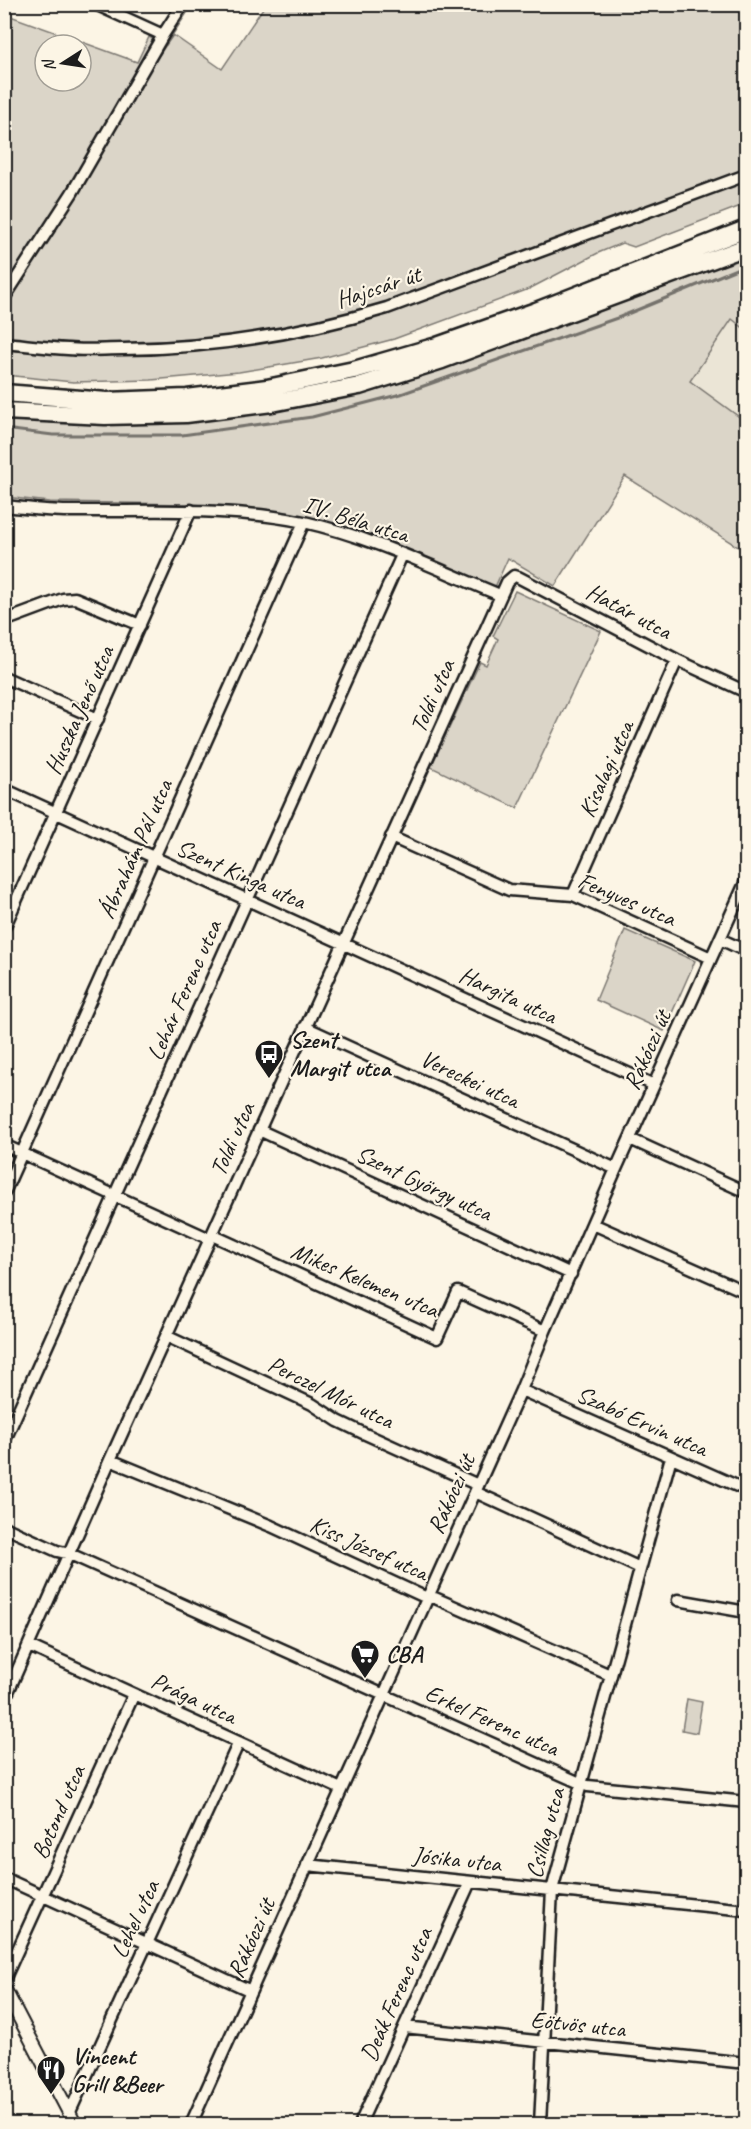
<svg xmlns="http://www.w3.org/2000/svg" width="751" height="2129" viewBox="0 0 751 2129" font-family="Caveat,sans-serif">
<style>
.built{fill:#ebe5d6}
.green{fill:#dbd5c8;stroke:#7c7872;stroke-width:1.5;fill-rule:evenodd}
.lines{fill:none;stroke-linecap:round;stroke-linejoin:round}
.stream{stroke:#75726c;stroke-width:3}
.minor-casing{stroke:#1c1c1c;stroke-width:15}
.tertiary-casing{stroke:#1c1c1c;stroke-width:16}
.trunk-casing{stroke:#1c1c1c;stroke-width:21}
.minor{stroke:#fcf5e5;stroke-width:10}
.tertiary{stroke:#fcf5e5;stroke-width:12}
.trunk{stroke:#fcf5e5;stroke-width:16}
.labels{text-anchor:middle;stroke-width:4.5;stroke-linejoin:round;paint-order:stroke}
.street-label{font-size:24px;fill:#1c1c1c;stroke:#fcf5e5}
.poi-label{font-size:24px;font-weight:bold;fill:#1c1c1c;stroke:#fcf5e5;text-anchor:start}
</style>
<rect width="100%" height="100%" fill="#fcf5e5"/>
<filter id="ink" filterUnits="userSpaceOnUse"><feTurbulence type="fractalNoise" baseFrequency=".0167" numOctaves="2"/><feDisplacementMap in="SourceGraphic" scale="12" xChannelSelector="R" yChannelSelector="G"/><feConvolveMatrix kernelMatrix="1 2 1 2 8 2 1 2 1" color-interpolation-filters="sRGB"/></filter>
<g filter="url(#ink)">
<!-- built -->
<path class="built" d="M 732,319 L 746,330 L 746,422 L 690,381 Z"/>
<!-- green -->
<path class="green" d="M 265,5 L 746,5 L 746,204 L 634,247 L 622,243 L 598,253 L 529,289 L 394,339 L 322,358 L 239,372 L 151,380 L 73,382 L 5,375 L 5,14 L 137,62 L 149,37 L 166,45 L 173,35 L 222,69 ZM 45,45 L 81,45 L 81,81 L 45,81 Z
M 746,254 L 746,330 L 732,319 L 690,381 L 746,422 L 746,552 L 625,476 L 555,586 L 508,558 L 495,587 L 404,551 L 305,517 L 258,509 L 189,504 L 50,502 L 5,497 L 4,414 L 271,408 Z
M 515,591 L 601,631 L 517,808 L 431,767 L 480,662 L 486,665 L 498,639 L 493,636 Z
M 625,930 L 695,961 L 664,1031 L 596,1000 Z
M 687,1699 L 702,1702 L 697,1733 L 682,1730 Z"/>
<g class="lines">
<!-- stream -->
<path class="stream" d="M 153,63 L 192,4
M 4,310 L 31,265
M 4,333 L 7,334
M 4,429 L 53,435 L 182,435 L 312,417 L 401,394 L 620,317 L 746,265"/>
<!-- minor casing -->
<g class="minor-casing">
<path id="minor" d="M 95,4 L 163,35
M 4,298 L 72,193 L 163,35 L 183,4
M 4,343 C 26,345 47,348 68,349 C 86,351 104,349 123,349 C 212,348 301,334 387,308 L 746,175
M 4,506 C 26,508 47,511 68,511 C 147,512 226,506 304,522 C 372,537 436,569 500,595
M 4,621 L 63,599 L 75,598 L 140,625
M 4,677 L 98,719
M 4,789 L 654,1085
M 391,837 L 509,890 L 573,895 L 711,958
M 573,895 L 677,660
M 4,928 L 191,510
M 720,939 L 746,951
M 305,1027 L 616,1169
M 259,1130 L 571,1274
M 630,1139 L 746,1192
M 4,1145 L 210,1239
M 4,1193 L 304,522
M 593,1224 L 746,1292
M 212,1235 L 437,1338 L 458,1292 L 545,1331
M 166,1336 L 312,1404 L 338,1421 L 363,1433 L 478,1485
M 521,1390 L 746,1490
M 4,1442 L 402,555
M 110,1460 L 271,1526 L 427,1598 L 435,1598 L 610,1675
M 475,1492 L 640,1568
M 4,1527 L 57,1551 L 70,1554 L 580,1783 L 588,1786 L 746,1802
M 678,1600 L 746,1612
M 29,1646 L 341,1789
M 4,1701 L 110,1460 L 507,582 L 514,576 L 518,577 L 677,660 L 746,692
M 307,1865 L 746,1910
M 4,1878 L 251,1991
M 4,1980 L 134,1694
M 404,2027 L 746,2063
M 69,2114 L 239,1742
M 191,2124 L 521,1390 L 545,1331 L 616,1169 L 746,881
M 360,2124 L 470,1882
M 540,2124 L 552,1890 L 671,1457"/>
</g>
<!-- tertiary casing -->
<g class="tertiary-casing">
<path id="tertiary" d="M 4,1988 L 75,2124"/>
</g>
<!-- trunk casing -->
<g class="trunk-casing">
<path id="trunk" d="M 4,393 L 107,401 L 187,398 L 267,388 L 354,370 L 437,346 L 536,311 L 746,229
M 4,411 L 105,416 L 186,414 L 272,403 L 359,386 L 442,360 L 746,247"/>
</g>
<!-- minor -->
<use href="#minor" class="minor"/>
<!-- tertiary -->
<use href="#tertiary" class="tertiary"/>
<!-- trunk -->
<use href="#trunk" class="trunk"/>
</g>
</g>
<!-- icons -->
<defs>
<g id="bus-pin" transform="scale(1.5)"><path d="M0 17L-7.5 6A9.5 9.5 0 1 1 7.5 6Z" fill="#1c1c1c" stroke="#fcf5e5"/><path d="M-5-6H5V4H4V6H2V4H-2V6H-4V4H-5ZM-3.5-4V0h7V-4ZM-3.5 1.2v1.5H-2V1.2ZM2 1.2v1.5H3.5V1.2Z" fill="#fff"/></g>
<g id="supermarket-pin" transform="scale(1.5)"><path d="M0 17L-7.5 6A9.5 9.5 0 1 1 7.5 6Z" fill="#1c1c1c" stroke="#fcf5e5"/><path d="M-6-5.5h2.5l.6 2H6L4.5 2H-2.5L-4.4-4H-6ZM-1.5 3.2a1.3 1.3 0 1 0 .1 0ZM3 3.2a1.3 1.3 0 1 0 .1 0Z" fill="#fff"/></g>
<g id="restaurant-pin" transform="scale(1.5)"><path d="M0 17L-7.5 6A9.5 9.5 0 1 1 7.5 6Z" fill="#1c1c1c" stroke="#fcf5e5"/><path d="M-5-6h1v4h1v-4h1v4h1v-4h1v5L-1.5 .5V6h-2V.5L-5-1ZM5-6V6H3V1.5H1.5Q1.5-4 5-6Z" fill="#fff"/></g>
</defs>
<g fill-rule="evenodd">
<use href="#bus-pin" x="269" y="1054"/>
<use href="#supermarket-pin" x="365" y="1654"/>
<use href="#restaurant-pin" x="51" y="2070"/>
</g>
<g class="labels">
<!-- street labels -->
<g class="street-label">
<text transform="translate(378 287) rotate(-18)" y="8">Hajcsár út</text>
<text transform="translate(356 519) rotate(17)" y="8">IV. Béla utca</text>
<text transform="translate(629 611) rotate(28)" y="8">Határ utca</text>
<text transform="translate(432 696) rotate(-66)" y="8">Toldi utca</text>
<text transform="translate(79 710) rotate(-66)" y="8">Huszka Jenő utca</text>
<text transform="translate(606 769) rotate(-66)" y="8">Kisalagi utca</text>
<text transform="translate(135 849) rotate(-66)" y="8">Ábrahám Pál utca</text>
<text transform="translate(241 874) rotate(24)" y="8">Szent Kinga utca</text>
<text transform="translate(627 899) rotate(23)" y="8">Fenyves utca</text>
<text transform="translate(184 990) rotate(-66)" y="8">Lehár Ferenc utca</text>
<text transform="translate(508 995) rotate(25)" y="8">Hargita utca</text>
<text transform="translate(647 1050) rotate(-66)" y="8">Rákóczi út</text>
<text transform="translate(470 1079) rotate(25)" y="8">Vereckei utca</text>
<text transform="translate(232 1139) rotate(-66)" y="8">Toldi utca</text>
<text transform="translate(424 1183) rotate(25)" y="8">Szent György utca</text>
<text transform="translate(365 1280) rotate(23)" y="8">Mikes Kelemen utca</text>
<text transform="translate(331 1392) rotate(26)" y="8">Perczel Mór utca</text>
<text transform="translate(642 1421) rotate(24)" y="8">Szabó Ervin utca</text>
<text transform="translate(451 1494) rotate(-66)" y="8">Rákóczi út</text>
<text transform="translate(369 1548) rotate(24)" y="8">Kiss József utca</text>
<text transform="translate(194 1698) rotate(25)" y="8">Prága utca</text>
<text transform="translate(492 1720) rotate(24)" y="8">Erkel Ferenc utca</text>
<text transform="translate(58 1812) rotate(-66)" y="8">Botond utca</text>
<text transform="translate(545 1833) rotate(-75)" y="8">Csillag utca</text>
<text transform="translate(457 1859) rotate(6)" y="8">Jósika utca</text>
<text transform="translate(135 1919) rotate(-65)" y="8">Lehel utca</text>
<text transform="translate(251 1938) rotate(-66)" y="8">Rákóczi út</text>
<text transform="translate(396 1994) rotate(-66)" y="8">Deák Ferenc utca</text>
<text transform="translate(578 2024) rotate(6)" y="8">Eötvös utca</text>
</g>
<!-- poi labels -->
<g class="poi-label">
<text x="290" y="1048">Szent<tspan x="290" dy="28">Margit utca</tspan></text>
<text x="386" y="1662">CBA</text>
<text x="72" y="2064">Vincent<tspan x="72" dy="28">Grill &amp;Beer</tspan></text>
</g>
</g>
<!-- margin -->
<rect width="751" height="2129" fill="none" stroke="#fcf5e5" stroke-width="24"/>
<rect x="12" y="12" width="727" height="2105" fill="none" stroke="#1c1c1c" stroke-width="2" filter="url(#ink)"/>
<!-- north arrow -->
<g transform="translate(63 63) rotate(258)"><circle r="28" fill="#fcf5e5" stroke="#a29e95" stroke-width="1.5"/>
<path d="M0-4.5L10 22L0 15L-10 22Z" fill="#1c1c1c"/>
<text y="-9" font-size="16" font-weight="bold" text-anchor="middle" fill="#1c1c1c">N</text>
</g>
</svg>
